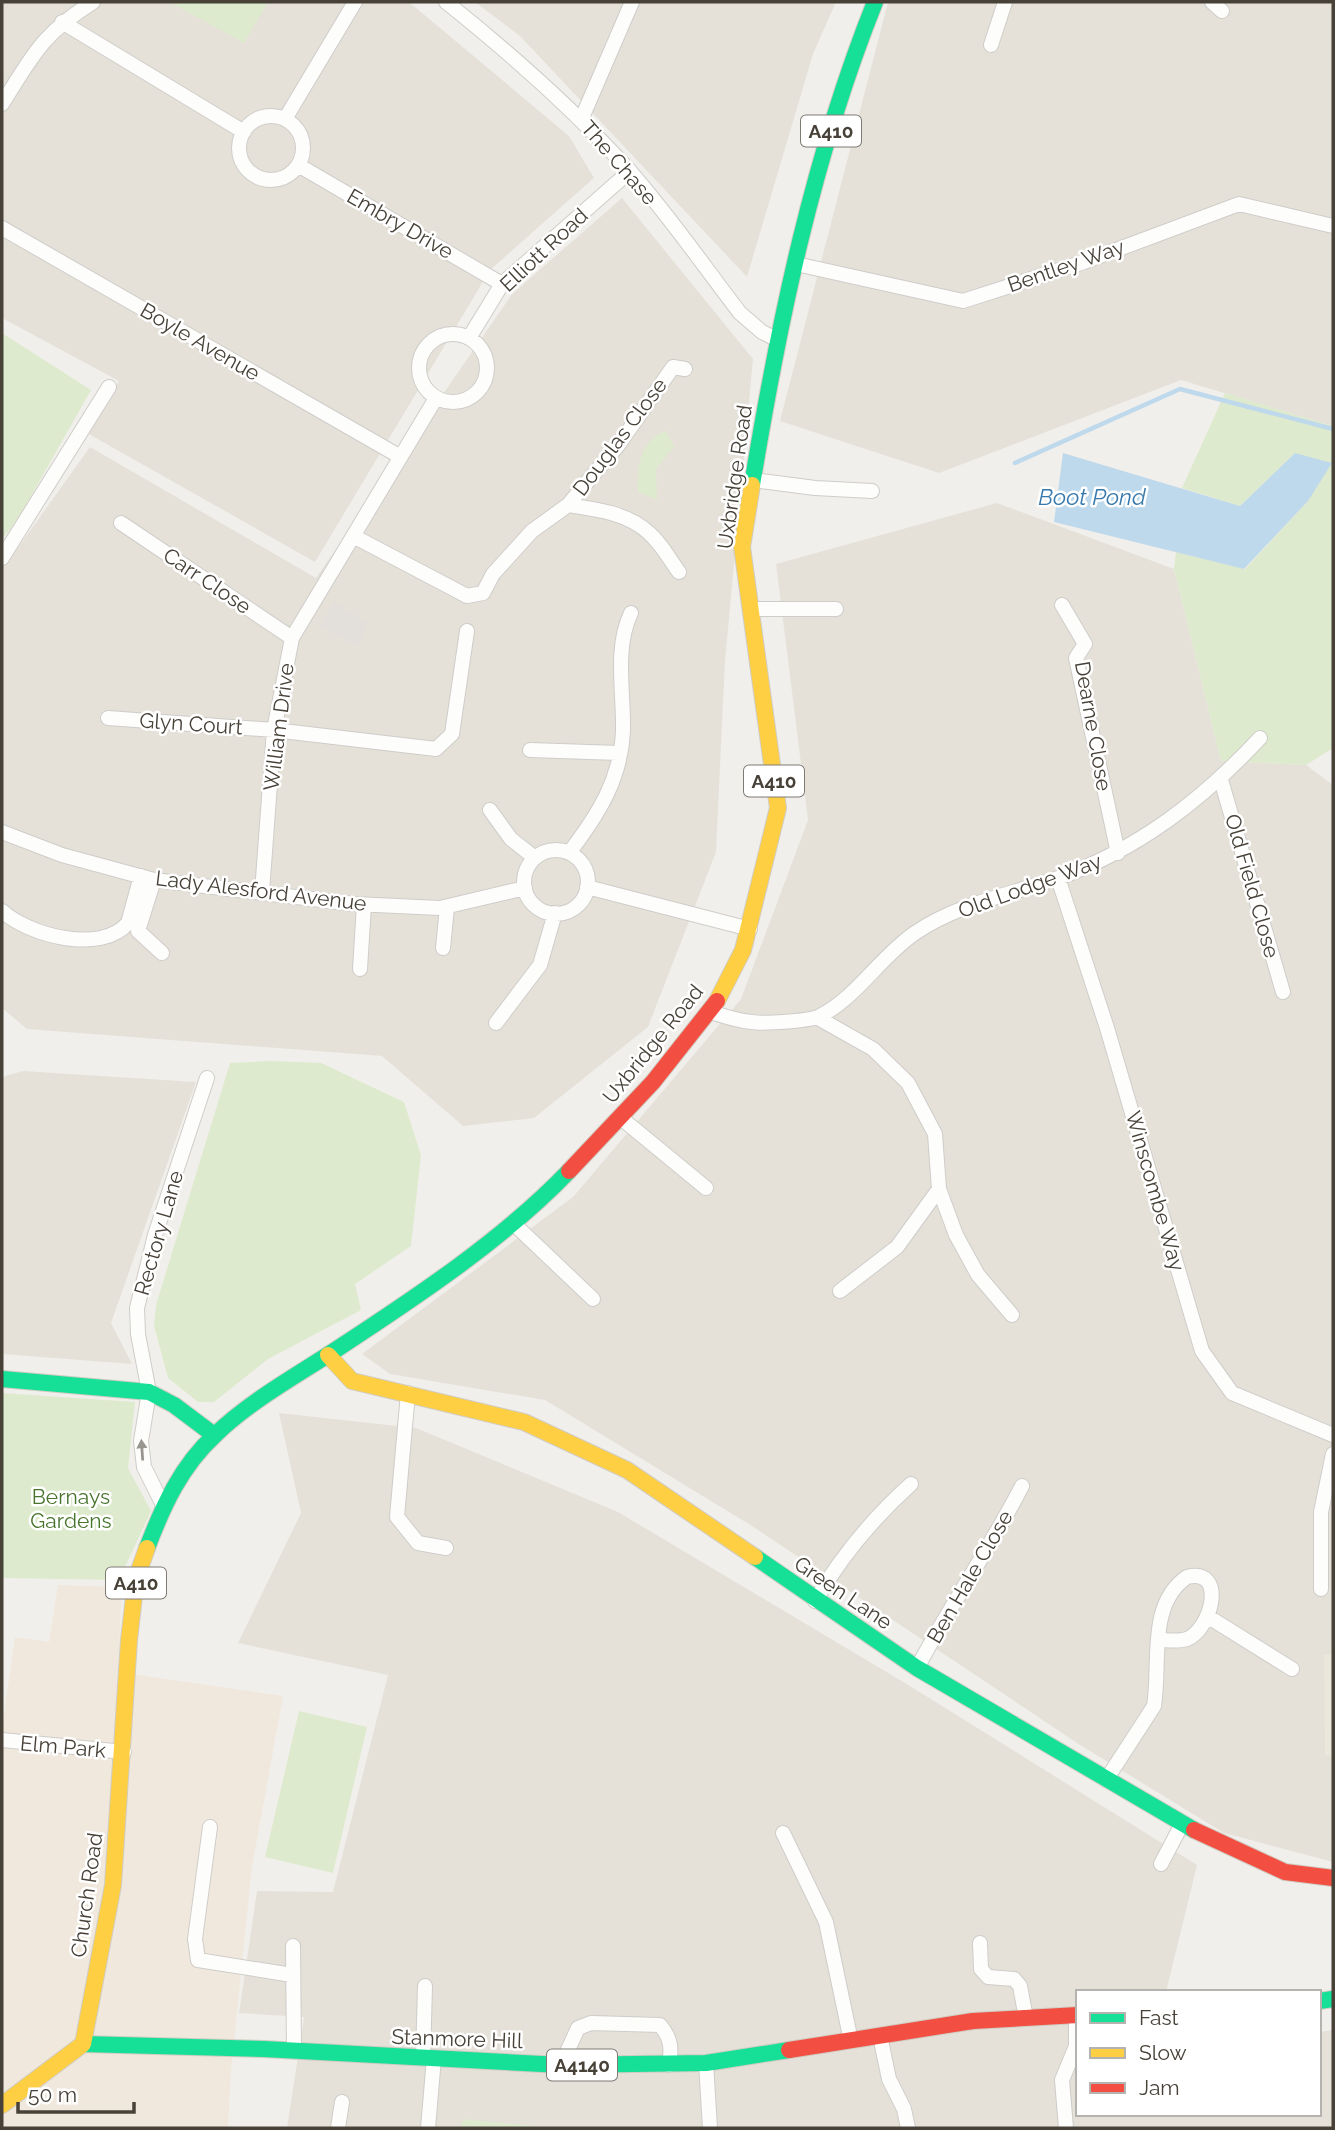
<svg xmlns="http://www.w3.org/2000/svg" width="1335" height="2130" viewBox="0 0 1335 2130" font-family="Raleway,sans-serif">
<style>
.residential{fill:#e5e1d9}
.commercial{fill:#f0e8dc}
.education{fill:#ebe7db}
.green{fill:#deeacd}
.parking{fill:#e3e0dc}
.water{fill:#bfd9ec}
.lines{fill:none;stroke-linecap:round;stroke-linejoin:round}
.stream{stroke:#bfd9ec;stroke-width:4.5}
.street-casing{stroke:#cfcdc9;stroke-width:16}
.fast-casing{stroke:#d0ccc2;stroke-width:18}
.slow-casing{stroke:#d0ccc2;stroke-width:18}
.jam-casing{stroke:#d0ccc2;stroke-width:18}
.street{stroke:#fdfdfc;stroke-width:14}
.fast{stroke:#16e098;stroke-width:16}
.slow{stroke:#ffcf43;stroke-width:16}
.jam{stroke:#f24e42;stroke-width:16}
.oneway{fill:#999690}
.labels{text-anchor:middle;stroke-width:5;stroke-linejoin:round;paint-order:stroke}
.shield{fill:#fff;stroke:#7e7a74;stroke-width:2}
.shield-label{font-size:19px;font-weight:bold;fill:#474138}
.street-label{font-size:21px;fill:#474138;stroke:#fff}
.park-label{font-size:21px;fill:#48752e;stroke:#fff}
.water-label{font-size:23px;font-style:italic;fill:#3779ac;stroke:#fff}
</style>
<rect width="100%" height="100%" fill="#f1efeb"/>
<!-- residential -->
<path class="residential" d="M 2,2 L 409,2 L 569,136 L 594,178 L 490,270 L 315,562 L 87,433 L 119,381 L 2,318 Z
M 475,2 L 836,2 L 813,54 L 747,277 L 520,36 Z
M 888,2 L 1333,2 L 1333,426 L 1181,380 L 939,473 L 780,421 Z
M 622,198 L 753,359 L 725,661 L 716,852 L 648,1027 L 534,1118 L 463,1126 L 382,1056 L 27,1029 L 2,1008 L 2,560 L 7,563 L 90,447 L 316,578 L 512,294 Z
M 997,503 L 1174,569 L 1221,761 L 1306,765 L 1333,785 L 1333,1862 L 1224,1833 L 1077,1743 L 752,1526 L 545,1400 L 390,1374 L 362,1354 L 573,1197 L 741,999 L 808,820 L 776,564 Z
M 23,1071 L 196,1082 L 111,1323 L 132,1364 L 2,1354 L 2,1077 Z
M 279,1413 L 416,1428 L 618,1512 L 910,1686 L 1197,1865 L 1166,1992 L 1078,1992 L 1078,2114 L 1319,2114 L 1319,2032 L 1333,2030 L 1333,2128 L 287,2128 L 304,2017 L 239,2013 L 257,1891 L 333,1892 L 388,1675 L 238,1643 L 301,1513 Z"/>
<!-- commercial -->
<path class="commercial" d="M 58,1585 L 122,1587 L 118,1672 L 283,1696 L 252,1867 L 231,2070 L 228,2128 L 2,2128 L 2,1728 L 15,1637 L 49,1642 Z"/>
<!-- education -->
<path class="education" d="M 1333,1654 L 1333,1756 L 1325,1755 L 1324,1655 Z"/>
<!-- green -->
<path class="green" d="M 170,2 L 268,2 L 244,43 Z
M 2,333 L 91,390 L 17,521 L 2,539 Z
M 1225,393 L 1333,426 L 1333,748 L 1306,765 L 1221,761 L 1174,569 L 1176,552 L 1245,569 L 1308,501 L 1295,453 L 1240,506 L 1182,488 Z
M 665,430 L 674,446 L 656,469 L 657,500 L 638,492 C 638,462 638,447 665,430 Z
M 271,1061 L 321,1063 L 404,1102 L 421,1155 L 411,1246 L 355,1284 L 361,1310 L 268,1359 L 214,1402 L 198,1402 L 168,1378 L 154,1326 L 156,1305 L 230,1063 Z
M 2,1393 L 135,1402 L 128,1468 L 151,1511 L 119,1580 L 2,1578 Z
M 299,1711 L 367,1727 L 333,1873 L 265,1857 Z
M 463,2119 L 551,2128 L 460,2128 Z"/>
<!-- parking -->
<path class="parking" d="M 334,602 L 368,623 L 357,646 L 320,627 Z"/>
<!-- water -->
<path class="water" d="M 1063,453 L 1240,506 L 1295,453 L 1332,463 L 1308,501 L 1244,569 L 1054,522 Z"/>
<g class="lines">
<!-- stream -->
<path class="stream" d="M 1015,463 L 1180,389 L 1333,429"/>
<!-- street casing -->
<g class="street-casing">
<path id="street" d="M 446,2 C 510,53 572,108 628,169 C 668,214 703,265 740,313 L 762,332 L 776,339
M 1212,2 L 1222,11
M 62,22 L 244,132
M 991,45 L 1005,2
M 2,104 C 33,55 42,34 93,2
M239 148a32 32 0 1 1 64 0a32 32 0 1 1-64 0Z
M 285,119 L 355,2
M 581,120 L 632,2
M 298,165 L 502,284
M 2,228 L 399,456
M 796,264 L 963,301 L 1084,262 L 1239,204 L 1333,226
M419 368a34 34 0 1 1 68 0a34 34 0 1 1-68 0Z
M 469,338 L 502,284 L 630,171
M 753,480 L 815,488 L 872,491
M 568,505 C 595,509 628,513 649,533 C 661,543 670,560 679,572
M 121,523 L 292,638
M 355,537 L 467,596 L 483,593 L 493,574 L 532,531 L 568,505 L 619,444 L 673,367 L 685,369
M 2,558 L 109,387
M 1062,605 L 1085,644 L 1076,658 L 1118,853
M 751,609 L 836,609
M 108,718 L 274,730 L 436,749 L 452,734 L 467,631
M 530,750 L 619,753
M 1221,780 L 1283,992
M 490,810 L 511,839 L 535,858
M 2,832 L 62,855 L 154,880 L 354,904 L 440,908 L 525,888
M524 882a32 32 0 1 1 64 0a32 32 0 1 1-64 0Z
M 569,853 C 597,816 621,780 623,731 C 624,693 614,648 631,613
M 1058,878 L 1107,1028 L 1202,1351 L 1232,1393 L 1333,1435
M 154,880 L 138,931 L 162,953
M 587,887 L 750,929
M 262,892 L 274,730 L 292,638 L 436,398
M 2,911 C 28,935 101,955 128,923 L 141,876
M 443,948 L 447,907
M 360,969 L 364,905
M 711,1012 C 724,1016 738,1021 752,1022 C 763,1024 811,1021 820,1016 C 857,997 881,956 915,933 C 959,903 1010,895 1058,878 C 1139,849 1202,800 1260,738
M 818,1018 L 873,1049 L 908,1083 L 935,1134 L 939,1189 L 956,1235 L 978,1275 L 1012,1315
M 496,1023 L 540,965 L 555,913
M 621,1118 L 706,1188
M 513,1223 L 593,1299
M 840,1291 L 897,1247 L 939,1189
M 408,1393 L 397,1517 L 418,1543 L 446,1548
M 163,1505 L 144,1467 L 141,1441 L 149,1392 L 138,1334 L 137,1308 L 155,1235 L 207,1078
M 1321,1589 L 1321,1512 L 1333,1454
M 815,1601 C 842,1555 872,1519 911,1484
M 1207,1616 L 1292,1669
M 917,1668 C 950,1606 990,1548 1022,1486
M 2,1740 L 124,1752
M 1106,1780 L 1154,1706 C 1161,1664 1147,1604 1187,1577 C 1227,1567 1212,1629 1187,1639 C 1178,1642 1168,1640 1158,1640
M 210,1827 L 195,1939 L 198,1960 L 292,1975
M 783,1833 L 826,1922 L 851,2041
M 1161,1864 L 1182,1824
M 980,1943 L 981,1969 L 988,1977 L 1014,1979 L 1020,1986 L 1026,2018
M 293,1946 L 294,2051
M 880,2036 L 889,2079 L 904,2109 L 908,2128
M 423,2058 L 425,1986
M 706,2063 L 710,2128
M 561,2065 L 578,2028 L 591,2023 L 660,2025 C 671,2038 672,2048 669,2065
M 338,2128 L 342,2102
M 428,2128 L 434,2058
M 1066,2128 L 1062,2080 L 1076,2046 L 1076,2015"/>
</g>
<!-- fast casing -->
<g class="fast-casing">
<path id="fast" d="M 752,485 C 779,321 813,157 875,2
M 2,1379 L 149,1392 L 174,1405 L 214,1435
M 147,1548 C 163,1506 181,1466 215,1435 C 250,1401 296,1376 337,1349 C 415,1298 504,1239 569,1171
M 755,1557 L 917,1668 L 1194,1830
M 1319,2001 L 1333,1999
M 83,2044 L 264,2049 L 561,2065 L 706,2063 L 789,2050"/>
</g>
<!-- slow casing -->
<g class="slow-casing">
<path id="slow" d="M 717,1001 L 743,950 L 778,808 L 742,547 L 752,485
M 328,1355 L 352,1381 L 524,1422 L 627,1470 L 755,1557
M 83,2044 L 113,1885 L 129,1640 L 136,1579 L 147,1548
M 2,2105 L 83,2044"/>
</g>
<!-- jam casing -->
<g class="jam-casing">
<path id="jam" d="M 569,1171 L 653,1082 L 717,1001
M 1194,1830 L 1285,1872 L 1333,1878
M 789,2050 L 973,2021 L 1078,2015"/>
</g>
<!-- street -->
<use href="#street" class="street"/>
<!-- fast -->
<use href="#fast" class="fast"/>
<!-- slow -->
<use href="#slow" class="slow"/>
<!-- jam -->
<use href="#jam" class="jam"/>
</g>
<!-- one-way arrows -->
<defs><path id="oneway-solid" d="M-6-.8H1V-3.2L6.5 0L1 3.2V.8H-6Z" transform="scale(1.75)"/></defs>
<use class="oneway" href="#oneway-solid" transform="translate(142 1450) rotate(-94)"/>
<g class="labels">
<!-- shield labels -->
<g class="shield">
<rect x="801" y="115.5" width="60" height="31" rx="5"/>
<rect x="744" y="765.5" width="60" height="31" rx="5"/>
<rect x="106" y="1567.5" width="60" height="31" rx="5"/>
<rect x="547" y="2049.5" width="70" height="31" rx="5"/>
</g>
<g class="shield-label">
<text x="831" y="138">A410</text>
<text x="774" y="788">A410</text>
<text x="136" y="1590">A410</text>
<text x="582" y="2072">A4140</text>
</g>
<!-- street labels -->
<g class="street-label">
<text transform="translate(619 163) rotate(49)" y="7">The Chase</text>
<text transform="translate(400 224) rotate(30)" y="7">Embry Drive</text>
<text transform="translate(544 250) rotate(-43)" y="7">Elliott Road</text>
<text transform="translate(1066 266) rotate(-19)" y="7">Bentley Way</text>
<text transform="translate(200 342) rotate(30)" y="7">Boyle Avenue</text>
<text transform="translate(620 437) rotate(-53)" y="7">Douglas Close</text>
<text transform="translate(735 477) rotate(-82)" y="7">Uxbridge Road</text>
<text transform="translate(207 581) rotate(34)" y="7">Carr Close</text>
<text transform="translate(191 724) rotate(4)" y="7">Glyn Court</text>
<text transform="translate(1093 726) rotate(80)" y="7">Dearne Close</text>
<text transform="translate(279 727) rotate(-83)" y="7">William Drive</text>
<text transform="translate(1030 886) rotate(-20)" y="7">Old Lodge Way</text>
<text transform="translate(1252 886) rotate(74)" y="7">Old Field Close</text>
<text transform="translate(261 891) rotate(7)" y="7">Lady Alesford Avenue</text>
<text transform="translate(653 1044) rotate(-51)" y="7">Uxbridge Road</text>
<text transform="translate(1155 1191) rotate(74)" y="7">Winscombe Way</text>
<text transform="translate(159 1233) rotate(-74)" y="7">Rectory Lane</text>
<text transform="translate(970 1577) rotate(-60)" y="7">Ben Hale Close</text>
<text transform="translate(843 1593) rotate(34)" y="7">Green Lane</text>
<text transform="translate(63 1747) rotate(5)" y="7">Elm Park</text>
<text transform="translate(87 1895) rotate(-82)" y="7">Church Road</text>
<text transform="translate(457 2039) rotate(2)" y="7">Stanmore Hill</text>
</g>
<!-- park labels -->
<g class="park-label">
<text x="71" y="1504">Bernays<tspan x="71" dy="24">Gardens</tspan></text>
</g>
<!-- water labels -->
<g class="water-label">
<text x="1092" y="505">Boot Pond</text>
</g>
</g>
<!-- border -->
<rect width="1335" height="2130" fill="none" stroke="#474138" stroke-width="7"/>
<!-- legend -->
<rect x="1076" y="1990" width="245" height="126" fill="#ffffff" stroke="#b5b3af" stroke-width="2"/>
<rect x="1090" y="2013" width="35" height="10" fill="#16e098" stroke="#b5b3af" stroke-width="2"/>
<text x="1139" y="2025" font-size="21" fill="#474138">Fast</text>
<rect x="1090" y="2048" width="35" height="10" fill="#ffcf43" stroke="#b5b3af" stroke-width="2"/>
<text x="1139" y="2060" font-size="21" fill="#474138">Slow</text>
<rect x="1090" y="2083" width="35" height="10" fill="#f24e42" stroke="#b5b3af" stroke-width="2"/>
<text x="1139" y="2095" font-size="21" fill="#474138">Jam</text>
<!-- scale -->
<path d="M18 2102v10h116v-10" fill="none" stroke="#474138" stroke-width="3.5"/>
<text x="28" y="2102" font-size="21" fill="#474138" stroke="#ffffff" stroke-width="5" paint-order="stroke">50 m</text>
</svg>
